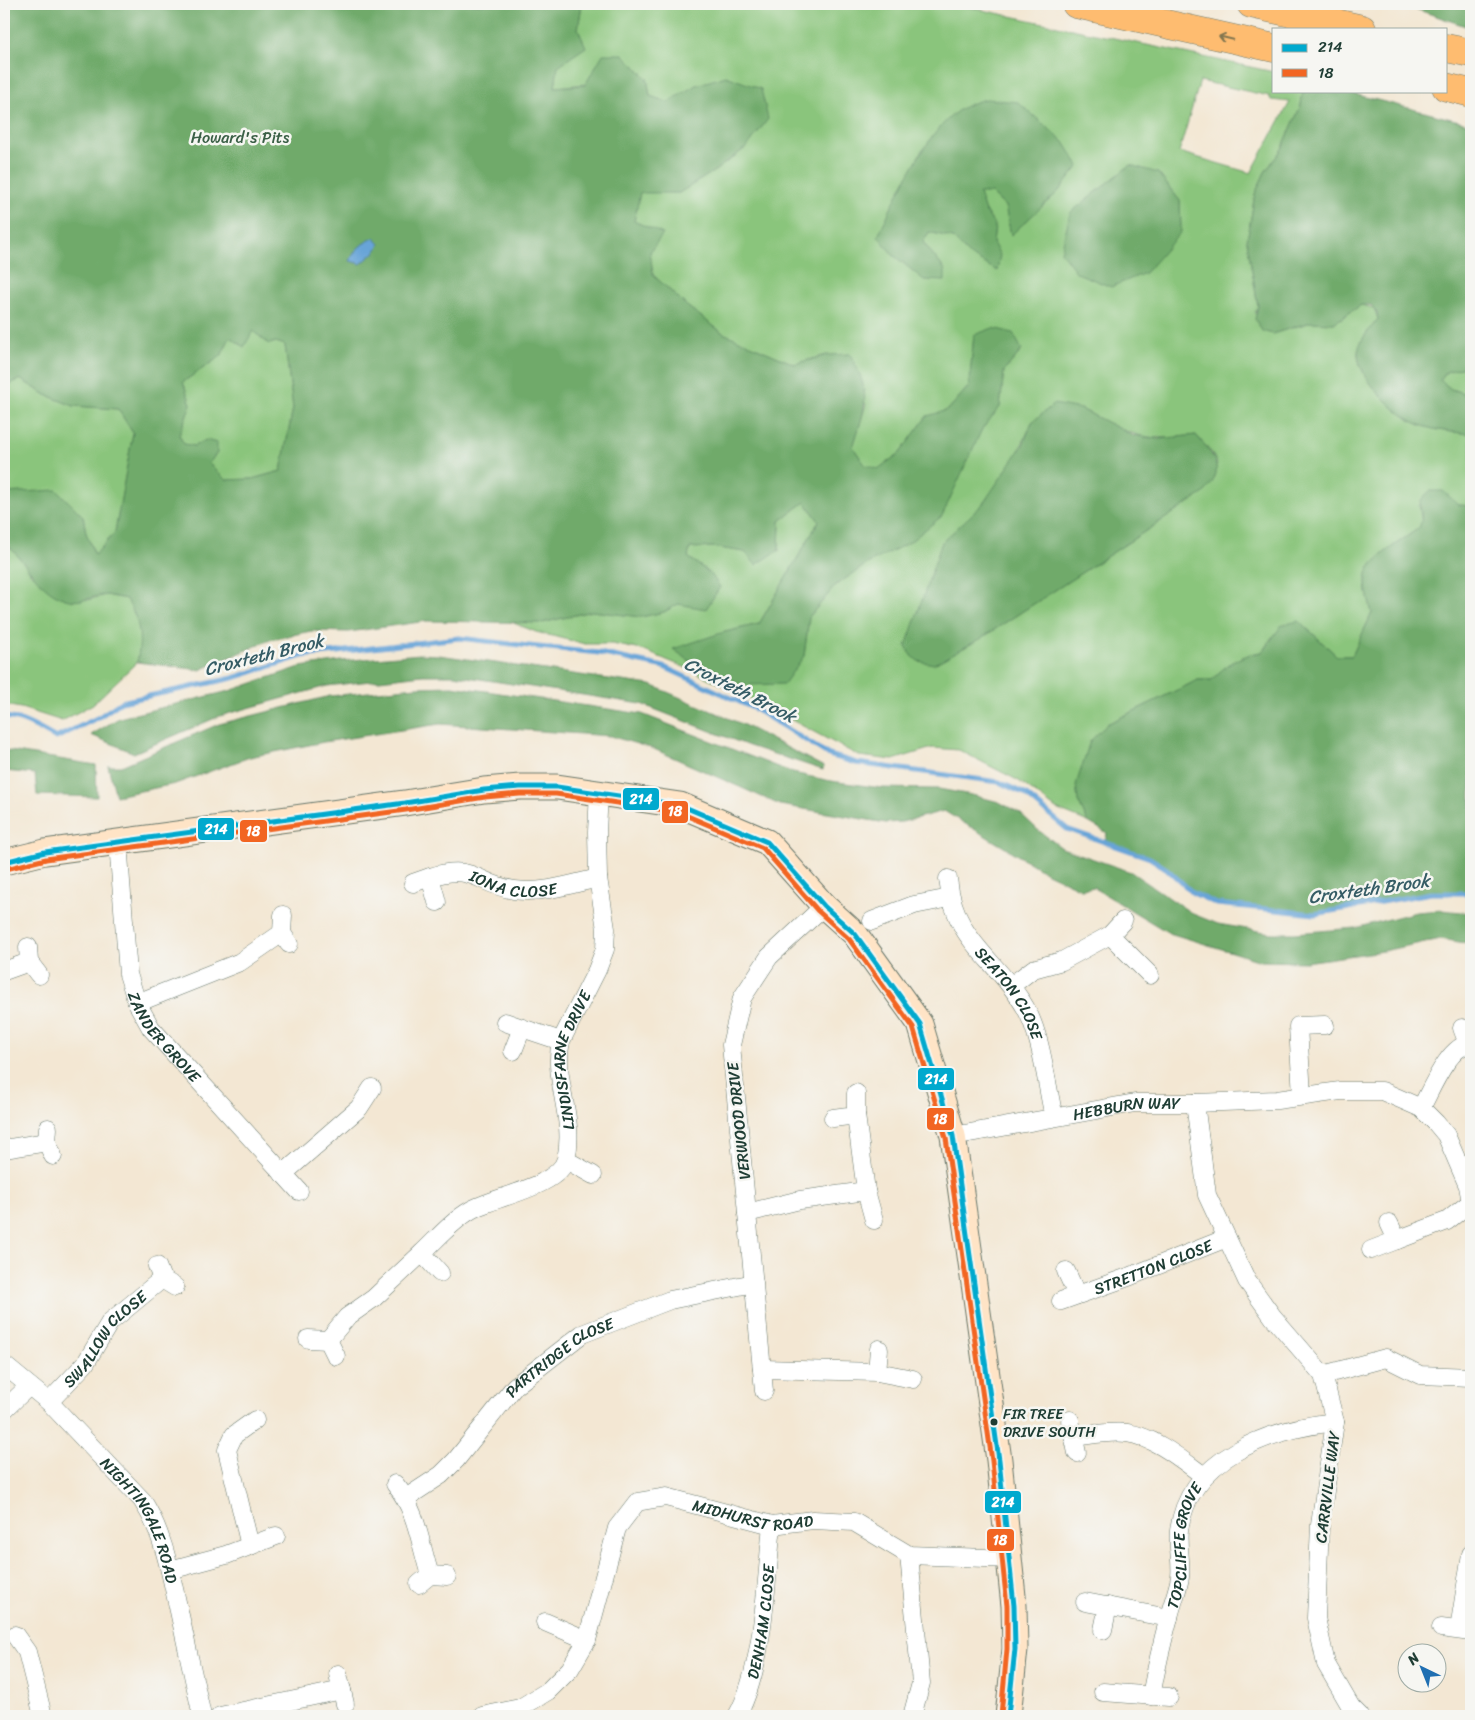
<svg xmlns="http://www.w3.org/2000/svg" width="1475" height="1720" viewBox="0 0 1475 1720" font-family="Sriracha,sans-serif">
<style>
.green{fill:#8ac57b;stroke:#548158;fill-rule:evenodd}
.forest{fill:#6faa6b;stroke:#477450;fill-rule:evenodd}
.water{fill:#67a4d8;stroke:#437086}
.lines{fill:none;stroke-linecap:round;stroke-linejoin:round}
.stream{stroke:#67a4d8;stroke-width:5}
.street-casing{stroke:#69786c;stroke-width:19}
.secondary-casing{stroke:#69786c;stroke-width:27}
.highway-casing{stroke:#69786c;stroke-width:29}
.street{stroke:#fff;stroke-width:18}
.secondary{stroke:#ffe4c6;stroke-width:25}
.highway{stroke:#febc70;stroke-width:28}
.bus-1-casing{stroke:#f6f6f2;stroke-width:9}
.bus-2-casing{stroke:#f6f6f2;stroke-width:9}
.bus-1{stroke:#00a9ce;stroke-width:5}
.bus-2{stroke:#f26522;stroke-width:5}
.oneway{stroke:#83764f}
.bus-dot{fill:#1f3d34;stroke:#f6f6f2;stroke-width:2}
.labels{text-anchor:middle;stroke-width:5;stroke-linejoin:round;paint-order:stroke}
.bus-label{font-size:15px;fill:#1f3d34;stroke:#f6f6f2;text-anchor:start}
.park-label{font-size:16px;fill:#3a5f46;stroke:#f6f6f2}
.street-label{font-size:16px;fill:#1f3d34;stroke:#f6f6f2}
.water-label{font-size:18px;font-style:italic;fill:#355c65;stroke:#f6f6f2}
.line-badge{stroke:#f6f6f2;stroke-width:2}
.badge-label{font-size:14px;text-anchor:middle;font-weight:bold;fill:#fff}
</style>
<rect width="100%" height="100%" fill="#f6f6f2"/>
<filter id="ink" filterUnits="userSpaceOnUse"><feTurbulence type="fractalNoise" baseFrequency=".02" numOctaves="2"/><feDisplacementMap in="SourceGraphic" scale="10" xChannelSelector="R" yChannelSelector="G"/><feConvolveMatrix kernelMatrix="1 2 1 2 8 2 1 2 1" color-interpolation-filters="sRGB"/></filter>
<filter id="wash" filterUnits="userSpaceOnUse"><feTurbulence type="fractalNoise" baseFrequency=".0096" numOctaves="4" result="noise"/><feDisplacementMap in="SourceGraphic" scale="20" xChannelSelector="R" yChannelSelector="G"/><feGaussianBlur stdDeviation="1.12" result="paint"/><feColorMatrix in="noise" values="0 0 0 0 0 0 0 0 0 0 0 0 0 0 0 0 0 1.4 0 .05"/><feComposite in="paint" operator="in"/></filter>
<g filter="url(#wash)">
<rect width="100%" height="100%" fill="#f3e7d3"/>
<!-- green -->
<path class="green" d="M 582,4 L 954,4 L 1274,72 L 1274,91 L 1303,91 L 1301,105 L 1282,149 L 1265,172 L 1255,194 L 1247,241 L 1258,306 L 1255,313 L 1272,334 L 1311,322 L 1334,323 L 1361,305 L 1374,308 L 1378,319 C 1370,329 1360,339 1358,352 C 1356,376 1397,416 1418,424 C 1434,431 1454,432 1471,434 L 1471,506 L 1459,505 L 1452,499 L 1419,505 L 1422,523 L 1419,528 C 1407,537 1370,559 1367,574 C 1364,587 1369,600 1372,613 L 1352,656 L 1337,656 L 1311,632 L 1272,637 L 1262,652 C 1241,655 1226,664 1212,680 L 1198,680 L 1107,724 L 1090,741 L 1084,762 L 1078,801 L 1088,822 L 1056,809 L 1019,781 L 959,750 L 932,748 L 893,760 L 859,756 L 756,701 L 689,669 L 642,650 L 612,644 L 585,644 L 536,632 L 511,622 L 542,623 L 592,611 L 641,617 L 664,612 L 678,604 L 706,608 L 711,574 L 688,557 L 690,548 L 712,547 L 745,552 L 779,551 L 780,521 L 805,502 L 819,521 L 759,624 L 721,633 L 804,656 L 809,617 L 836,585 L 867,564 L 964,464 L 982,429 L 1000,407 L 1004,371 L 1022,350 L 974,335 L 969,386 L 948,410 L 926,418 L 900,453 L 878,469 L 865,465 L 853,447 L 866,404 L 827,355 L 794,364 L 723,333 L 688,307 L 653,275 L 650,252 L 634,222 L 640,192 L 679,193 L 716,170 L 747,147 L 696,85 L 668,103 L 650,96 L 647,78 L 555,87 L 558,66 L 578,29 ZM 1200,81 L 1269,96 L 1271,100 L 1290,102 L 1251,173 L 1179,152 ZM 922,150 L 1079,166 L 1057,193 L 1011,234 L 1005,206 L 991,193 L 978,192 L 984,209 L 995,226 L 993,243 L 968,254 L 953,238 L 929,232 L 923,242 L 945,270 L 889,213 ZM 1158,173 L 1180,201 L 1181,231 ZM 1081,409 C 1130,434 1140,443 1196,435 L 1212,453 L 1217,464 L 1204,493 L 980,639 L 934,664 L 942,542 C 955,530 970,518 982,505 C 1004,482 1020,451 1032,422 Z
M 253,331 L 269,344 L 276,342 L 285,345 L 293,408 L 281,471 L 252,479 L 226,480 L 209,463 L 217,453 L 206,440 L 194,446 L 184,444 L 179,435 L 191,404 L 183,382 L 221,356 L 230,337 Z
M 1471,365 L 1471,396 L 1451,389 L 1440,380 L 1446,372 Z
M 20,379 L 46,395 L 74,406 L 118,409 L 133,433 L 115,532 L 95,556 L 86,533 L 83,516 L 4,493 L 4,387 Z
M 4,542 L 21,558 L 31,574 L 87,600 L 106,595 L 126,599 L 137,615 L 141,644 L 137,662 L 93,704 L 62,721 L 21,708 L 4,705 Z"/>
<!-- forest -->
<path class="forest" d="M 4,4 L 582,4 L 578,29 L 586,47 L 558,66 L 555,87 L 585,85 L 603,54 L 623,54 L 647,78 L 650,96 L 668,102 L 696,85 L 726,76 L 761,89 L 768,119 L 747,147 L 716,170 L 679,193 L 640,193 L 634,221 L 663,234 L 650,252 L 653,275 L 688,307 L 723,333 L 794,364 L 827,355 L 850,354 C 872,394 866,405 853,447 L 865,465 L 878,469 L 900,453 L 927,416 L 948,410 L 969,386 L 974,335 L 993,328 L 1013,333 L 1022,350 L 1004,371 L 1000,407 L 982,429 L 942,516 L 910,542 L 867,564 L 836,585 L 809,617 L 804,656 L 784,684 L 744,685 L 691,662 L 673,649 L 721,633 L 759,624 L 819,521 L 805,502 L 780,521 L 779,550 L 756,565 L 745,552 L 712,547 L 690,548 L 688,557 L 711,574 L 720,587 L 706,609 L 678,604 L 664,612 L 641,617 L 592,611 L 542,623 L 427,621 L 349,632 L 311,631 L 270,640 L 200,670 L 137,662 C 142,636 140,621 126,599 C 120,598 113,596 107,595 C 95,595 82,603 69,600 C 39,593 26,560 4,542 L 4,493 L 57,490 L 83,516 L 86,533 L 95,555 L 115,532 L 133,433 L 118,409 L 74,406 L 46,395 L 20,379 L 4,387 ZM 253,331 L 269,344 L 276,342 L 285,345 L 293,408 L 281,471 L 252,479 L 226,480 L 209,463 L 217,453 L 217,443 L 206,440 L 194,446 L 184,444 L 179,435 L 191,404 L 183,382 L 221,356 L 230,337 L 244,347 Z
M 1401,4 L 1471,4 L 1471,28 Z
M 1303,91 L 1342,91 L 1471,124 L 1471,365 L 1446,372 L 1440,380 L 1451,389 L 1471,396 L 1471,434 C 1454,432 1434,431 1418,424 C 1397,416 1356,376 1358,352 C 1360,339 1370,329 1378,319 L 1377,313 L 1371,305 L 1361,305 L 1334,323 L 1311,322 L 1272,334 L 1262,331 L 1255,319 L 1258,306 L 1247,241 L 1255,194 L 1265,172 L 1282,149 L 1301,105 Z
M 986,99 L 1018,102 L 1064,142 L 1079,166 L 1057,193 L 1011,235 L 1005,206 L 991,193 L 979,193 L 984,209 L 995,226 L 993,243 L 1000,255 L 997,271 L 968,254 L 953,238 L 929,232 L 923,242 L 945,270 L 945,281 L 924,280 L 893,255 L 878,236 C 895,199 928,126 964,107 C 971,103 979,101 986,99 Z
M 1130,165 L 1158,173 L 1180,201 L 1181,232 L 1145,273 L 1111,287 L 1077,273 L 1061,252 L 1070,213 Z
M 1054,404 L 1081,409 L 1132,435 L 1158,439 L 1196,435 C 1214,456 1227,469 1204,493 L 980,639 L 934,664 L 918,661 L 909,653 L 906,646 L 942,542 L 982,505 L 1023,445 L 1032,422 Z
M 1430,491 L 1443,491 L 1459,505 L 1471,506 L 1471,893 L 1431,893 L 1315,914 L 1217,904 L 1193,893 L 1167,869 L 1150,858 L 1105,843 L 1107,833 L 1088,822 L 1078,801 L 1076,785 L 1090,741 L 1107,724 L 1198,680 L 1212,680 C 1226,664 1240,655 1262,652 L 1282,625 L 1299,621 L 1337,656 L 1352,656 L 1372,613 C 1369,600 1364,587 1367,574 C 1370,559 1407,537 1419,528 C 1427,511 1411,506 1430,491 Z
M 420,654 L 439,655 L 651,685 L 744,725 L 824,767 L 823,770 L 749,746 L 641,704 L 454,675 L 423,675 L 327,686 L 220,716 L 134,753 L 91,735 L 119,718 L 229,691 L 300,667 L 341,661 Z
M 452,686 L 642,714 L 793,773 L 831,781 L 882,788 L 939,789 L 972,795 L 999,802 L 1020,813 L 1038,830 L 1062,848 L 1131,872 L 1193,914 L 1218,924 L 1271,933 L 1295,933 L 1355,928 L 1416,912 L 1441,910 L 1471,913 L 1471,944 L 1440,939 L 1383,951 L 1306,962 L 1261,961 L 1169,933 L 1096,889 L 1095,887 L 1081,889 L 1047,873 L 944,811 L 902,822 L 886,823 L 780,805 L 654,749 L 610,736 L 440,724 L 324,742 L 250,757 L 175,784 L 116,796 L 108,766 L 121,766 L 219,724 L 330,696 L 416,687 Z
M 4,750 L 96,765 L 97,797 L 37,795 L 35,774 L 4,771 Z"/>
<!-- water -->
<path class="water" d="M 374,238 L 380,244 L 376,251 L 361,264 L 350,261 C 355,249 362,243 374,238 Z"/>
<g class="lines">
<!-- stream -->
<path class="stream" d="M 4,717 C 23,718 40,729 56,738 L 99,717 L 121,702 L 233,678 L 302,656 L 459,638 L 538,647 L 599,653 L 664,667 L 755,709 L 829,755 L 856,763 L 999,782 L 1025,794 L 1067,829 L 1150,858 L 1167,869 L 1193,893 L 1217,904 L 1315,914 L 1431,893 L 1471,893"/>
</g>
</g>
<g filter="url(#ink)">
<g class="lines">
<!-- street casing -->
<g class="street-casing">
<g id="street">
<path id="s1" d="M 118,842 L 128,974 L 137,1003 L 151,1028 L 299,1191"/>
<path id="s2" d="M 430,877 C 475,863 476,884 514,890 C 542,894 572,884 598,878"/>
<path id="s3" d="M 948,879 C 955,944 996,957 1025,1007 C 1042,1036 1046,1083 1054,1117"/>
<path d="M 413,883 L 430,877 L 437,902"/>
<path d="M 283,915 L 282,933 L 289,944"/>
<path d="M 872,921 L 914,905 L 950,898"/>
<path d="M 1110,935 L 1150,975"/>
<path d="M 28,947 L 29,962 L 39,975"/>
<path d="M 4,971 L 29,962"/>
<path d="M 1011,986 L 1033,969 L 1062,961 L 1110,935 L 1123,921"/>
<path d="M 137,1003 L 240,962 L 282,933"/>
<path d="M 505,1022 L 522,1028 L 513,1051"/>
<path d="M 522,1028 L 561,1041"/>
<path d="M 1462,1028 L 1468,1044"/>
<path d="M 1302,1096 L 1298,1026 L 1325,1025"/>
<path d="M 1195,1103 L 1207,1195 L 1247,1281 L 1273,1317 L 1323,1375 L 1335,1422 L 1320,1525 L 1316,1618 L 1326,1664 L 1351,1707 L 1360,1716"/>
<path d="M 1421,1108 C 1431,1090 1448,1046 1471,1043"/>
<path d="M 833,1118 L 856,1115 L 856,1093"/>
<path d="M 48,1128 L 47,1142 L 53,1156"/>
<path id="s4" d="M 953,1136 L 1135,1103 L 1195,1103 L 1277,1100 L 1340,1091 L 1382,1091 L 1421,1108 L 1436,1123 L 1446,1135 L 1468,1186 L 1471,1202"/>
<path d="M 4,1149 L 47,1142"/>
<path d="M 566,1160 L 593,1175"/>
<path d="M 283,1174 L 359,1108 L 372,1088"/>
<path d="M 866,1191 L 874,1220"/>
<path d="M 747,1213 L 800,1200 L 866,1191 L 856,1115"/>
<path d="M 1397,1240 L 1447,1221 L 1471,1202"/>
<path d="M 1371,1250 L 1397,1240 L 1389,1223"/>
<path id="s5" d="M 422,1253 C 437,1239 452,1221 471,1210 C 493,1197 559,1187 566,1159 C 576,1119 552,1080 561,1041 L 597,970 L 605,949 L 606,929 L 598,878 L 597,832 L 599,792"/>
<path d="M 157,1266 L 162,1279 L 175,1287"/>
<path d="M 1066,1271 L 1077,1295"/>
<path id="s6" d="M 1061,1301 L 1131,1276 L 1227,1238"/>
<path d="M 308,1339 L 328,1340 L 336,1356"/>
<path d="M 328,1340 L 347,1317 L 374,1298 L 422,1253 L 440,1273"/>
<path id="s7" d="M 4,1365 L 49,1402 L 142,1500 C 164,1534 170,1572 179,1611 C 187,1646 194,1681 202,1716"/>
<path d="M 762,1369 L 877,1372 L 913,1379"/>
<path d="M 877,1372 L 879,1349"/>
<path d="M 1323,1375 L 1386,1358 L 1420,1375 L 1471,1377"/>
<path d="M 764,1391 L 731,1045 L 742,998 L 769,957 L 824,906"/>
<path id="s8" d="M 49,1402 L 85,1364 L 110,1322 L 162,1279"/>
<path d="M 4,1410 L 29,1386"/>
<path d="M 1070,1420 L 1077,1453"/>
<path d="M 1073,1437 C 1091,1435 1109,1431 1127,1433 C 1155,1437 1182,1460 1204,1476"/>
<path d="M 395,1484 C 417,1510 420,1544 430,1575"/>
<path id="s9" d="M 406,1498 L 441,1475 L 456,1460 L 515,1386 L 582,1334 L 670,1300 L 754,1283"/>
<path d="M 250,1546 L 227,1450 L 234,1435 L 255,1420"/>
<path d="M 909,1555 L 921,1683 L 912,1716"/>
<path d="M 170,1570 L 226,1555 L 276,1536"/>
<path d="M 419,1584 L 430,1575 L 447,1576"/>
<path d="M 1085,1602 L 1169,1618"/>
<path d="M 545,1622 L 587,1640"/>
<path d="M 1441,1628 L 1471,1632"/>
<path d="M 1459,1629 L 1471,1554"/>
<path d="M 1103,1630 L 1108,1606"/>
<path d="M 15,1635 L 27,1652 L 43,1716"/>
<path d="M 338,1674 L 345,1704"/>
<path d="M 1103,1692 L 1169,1697"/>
<path id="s10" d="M 1151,1696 C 1156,1669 1162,1643 1169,1617 C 1172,1604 1178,1590 1180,1577 C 1182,1562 1177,1546 1179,1531 C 1188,1457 1271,1429 1335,1422"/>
<path d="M 220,1716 L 342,1690"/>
<path id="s11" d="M 482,1716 L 520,1708 L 548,1691 L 570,1669 L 587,1640 L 617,1528 L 637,1502 L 666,1497 L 772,1525 L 813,1520 L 854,1522 L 909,1555 L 1010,1559"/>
<path id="s12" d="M 737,1716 C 764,1668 766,1581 772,1525"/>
</g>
</g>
<!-- secondary casing -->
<g class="secondary-casing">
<path id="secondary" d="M 4,862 L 45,852 L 405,803 L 484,790 L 520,787 L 557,787 L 680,805 L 767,842 L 824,906 L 855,934 L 920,1024 L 953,1136 L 999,1460 L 1014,1606 L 1015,1649 L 1008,1716"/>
</g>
<!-- highway casing -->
<g class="highway-casing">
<path id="highway" d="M 1076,4 L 1274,48
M 1251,4 L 1362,29
M 1446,48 L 1471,53
M 1446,87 L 1471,93"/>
</g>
<!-- street -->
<use href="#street" class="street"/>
<!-- secondary -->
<use href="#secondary" class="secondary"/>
<!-- highway -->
<use href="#highway" class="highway"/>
<!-- bus-1 casing -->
<g class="bus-1-casing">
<path id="bus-1" d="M 4,862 L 45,852 L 405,803 L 484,790 L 520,787 L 557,787 L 680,805 L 767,842 L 824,906 L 855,934 L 920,1024 L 953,1136 L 999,1460 L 1014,1606 L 1015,1649 L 1008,1716"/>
</g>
<!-- bus-2 casing -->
<g class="bus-2-casing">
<path id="bus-2" d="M 6,869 L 46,859 L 406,810 L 485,797 L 520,794 L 556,794 L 678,812 L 763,848 L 818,911 L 849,939 L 913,1027 L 946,1138 L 992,1461 L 1007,1606 L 1007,1649 L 1001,1715"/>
</g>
<!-- bus-1 -->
<use href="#bus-1" class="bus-1"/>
<!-- bus-2 -->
<use href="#bus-2" class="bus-2"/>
</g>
<!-- one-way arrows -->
<defs><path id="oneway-shaft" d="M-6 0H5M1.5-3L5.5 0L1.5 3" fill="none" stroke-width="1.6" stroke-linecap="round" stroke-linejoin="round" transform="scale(1.25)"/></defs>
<use class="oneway" href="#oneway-shaft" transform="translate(1226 38) rotate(-167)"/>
</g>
<!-- markers -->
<circle class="bus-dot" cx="994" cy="1422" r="4.5"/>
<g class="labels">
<!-- bus labels -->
<g class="bus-label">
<text x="1003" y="1419">FIR TREE<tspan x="1003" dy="18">DRIVE SOUTH</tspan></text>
</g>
<!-- park labels -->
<g class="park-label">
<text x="240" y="143">Howard's Pits</text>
</g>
<!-- street labels -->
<g class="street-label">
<text dy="6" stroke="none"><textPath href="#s2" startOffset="86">IONA CLOSE</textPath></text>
<text dy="6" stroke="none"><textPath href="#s3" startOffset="132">SEATON CLOSE</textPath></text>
<text dy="6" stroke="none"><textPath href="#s1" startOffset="206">ZANDER GROVE</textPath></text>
<text dy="6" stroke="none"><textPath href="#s5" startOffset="278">LINDISFARNE DRIVE</textPath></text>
<text dy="6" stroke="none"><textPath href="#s4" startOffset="176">HEBBURN WAY</textPath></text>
<text transform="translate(738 1121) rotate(-96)" y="6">VERWOOD DRIVE</text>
<text dy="6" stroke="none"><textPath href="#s6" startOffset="98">STRETTON CLOSE</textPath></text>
<text dy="6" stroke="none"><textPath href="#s8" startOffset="85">SWALLOW CLOSE</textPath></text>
<text dy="6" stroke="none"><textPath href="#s9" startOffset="211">PARTRIDGE CLOSE</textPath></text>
<text transform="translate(1327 1487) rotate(-83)" y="6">CARRVILLE WAY</text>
<text dy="6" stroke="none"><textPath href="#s11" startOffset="404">MIDHURST ROAD</textPath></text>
<text dy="6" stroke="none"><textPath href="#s7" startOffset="210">NIGHTINGALE ROAD</textPath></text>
<text dy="6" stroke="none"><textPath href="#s10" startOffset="155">TOPCLIFFE GROVE</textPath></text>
<text dy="6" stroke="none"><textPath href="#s12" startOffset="98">DENHAM CLOSE</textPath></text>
</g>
<!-- water labels -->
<g class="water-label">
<text transform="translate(264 655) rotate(-14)" y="6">Croxteth Brook</text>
<text transform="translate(740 690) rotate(27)" y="6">Croxteth Brook</text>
<text transform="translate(1369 889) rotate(-8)" y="6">Croxteth Brook</text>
</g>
</g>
<g class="line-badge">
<rect x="622" y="787" width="38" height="24" rx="5" fill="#00a9ce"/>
<rect x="661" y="800" width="28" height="24" rx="5" fill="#f26522"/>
<rect x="197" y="817" width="38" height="24" rx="5" fill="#00a9ce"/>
<rect x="239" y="819" width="29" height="24" rx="5" fill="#f26522"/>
<rect x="917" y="1067" width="38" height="24" rx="5" fill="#00a9ce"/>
<rect x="926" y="1107" width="29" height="24" rx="5" fill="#f26522"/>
<rect x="984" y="1490" width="38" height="24" rx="5" fill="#00a9ce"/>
<rect x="986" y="1528" width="29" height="24" rx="5" fill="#f26522"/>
</g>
<g class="badge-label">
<text x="641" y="804">214</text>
<text x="675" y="816">18</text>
<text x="216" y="834">214</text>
<text x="253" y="836">18</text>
<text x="936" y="1084">214</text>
<text x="940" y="1124">18</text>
<text x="1003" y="1507">214</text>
<text x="1000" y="1545">18</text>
</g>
<!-- margin -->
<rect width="1475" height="1720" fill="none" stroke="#f6f6f2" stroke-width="20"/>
<!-- legend -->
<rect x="1272" y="28" width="175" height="65" fill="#f6f6f2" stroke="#a0aca6"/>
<rect x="1282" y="44" width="25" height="8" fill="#00a9ce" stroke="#a0aca6"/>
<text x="1318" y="52" font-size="15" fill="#1f3d34">214</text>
<rect x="1282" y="69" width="25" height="8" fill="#f26522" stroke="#a0aca6"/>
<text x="1318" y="78" font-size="15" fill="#1f3d34">18</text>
<!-- north arrow -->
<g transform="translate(1422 1668) rotate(317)"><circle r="24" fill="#f6f6f2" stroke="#a0aca6"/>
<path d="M0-4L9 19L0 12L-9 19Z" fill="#1f6fb2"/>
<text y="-8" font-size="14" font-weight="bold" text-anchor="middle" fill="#1f3d34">N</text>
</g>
</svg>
